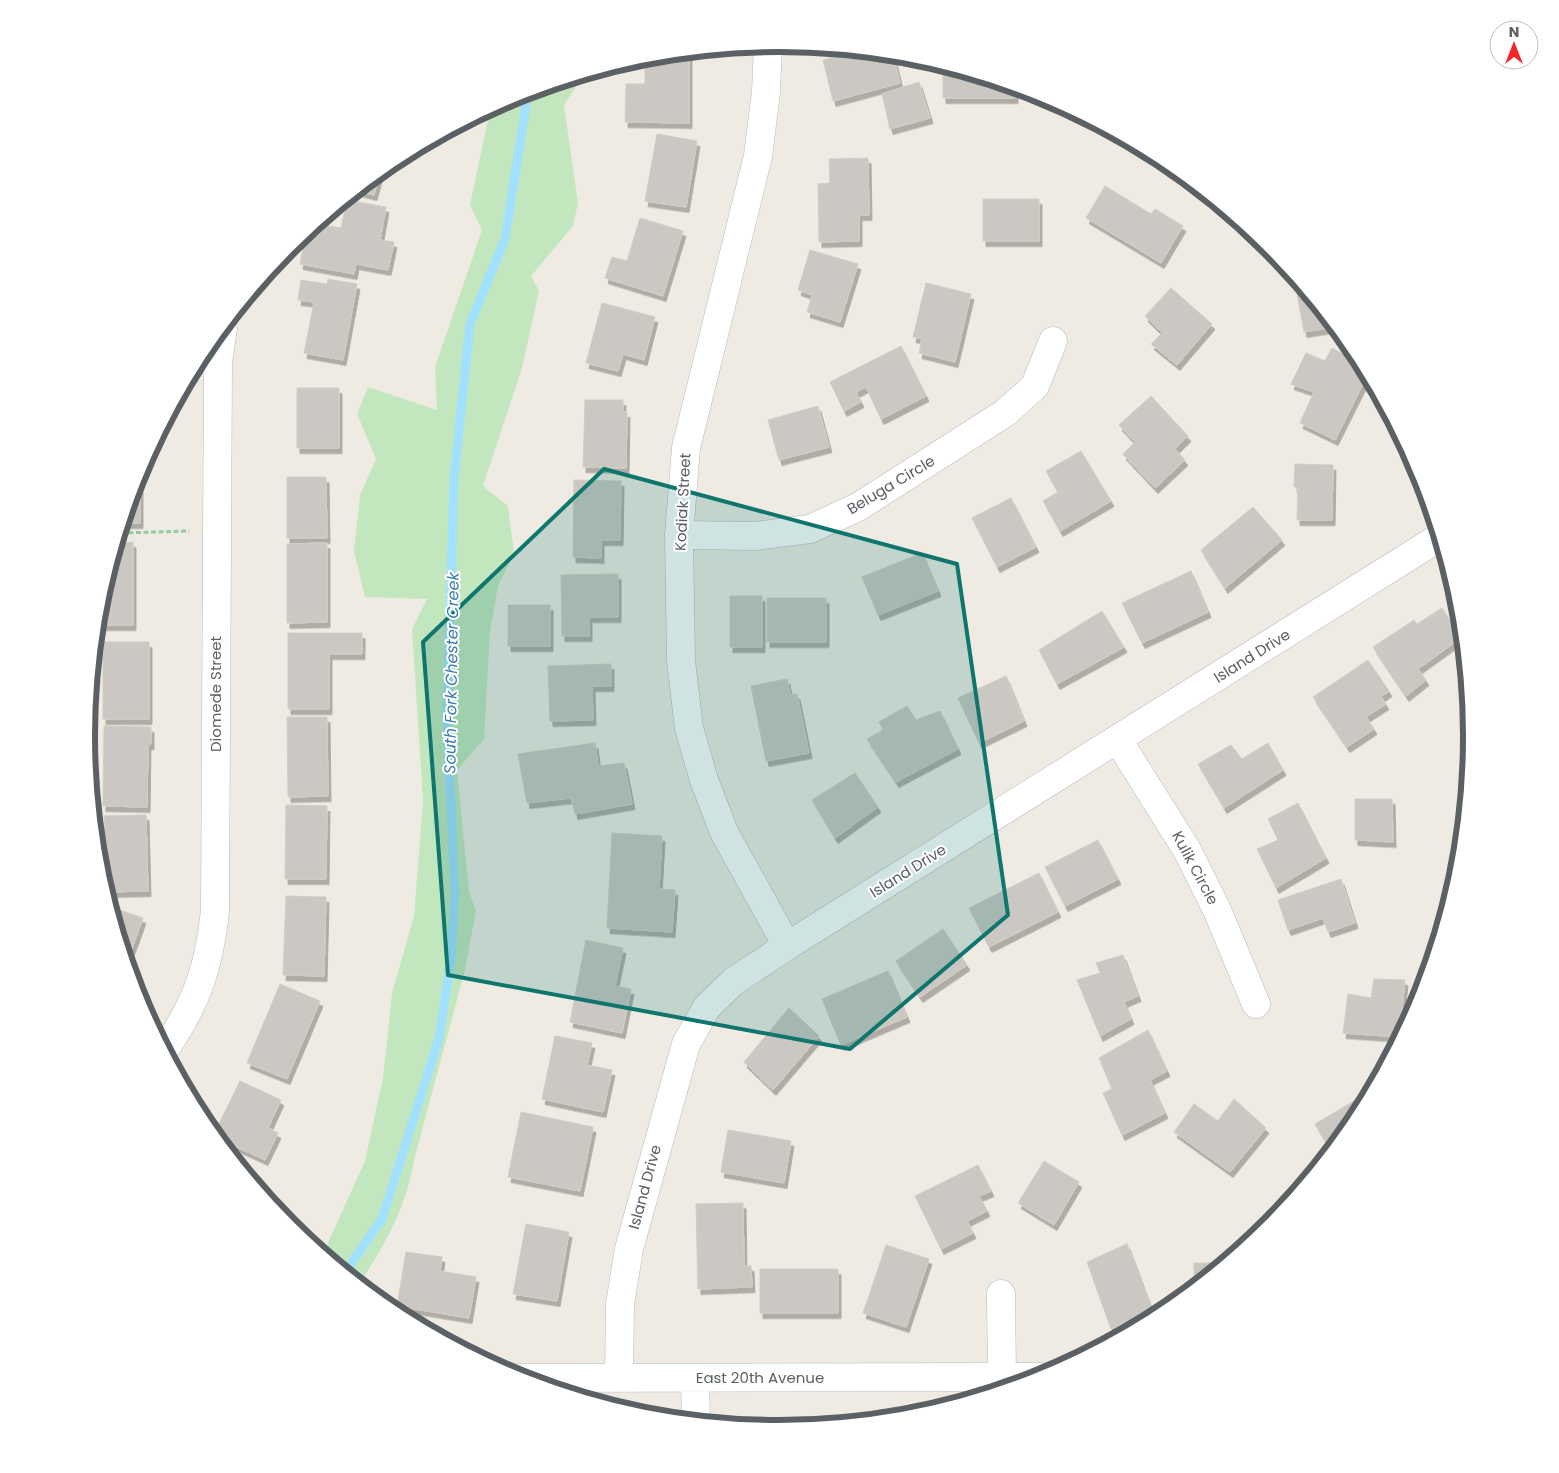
<svg xmlns="http://www.w3.org/2000/svg" width="1559" height="1473" viewBox="0 0 1559 1473" font-family="Poppins,sans-serif">
<style>
.green{fill:#c2e7be}
.lines{fill:none;stroke-linecap:round;stroke-linejoin:round}
.stream{stroke:#a2e0ff;stroke-width:9}
.building{fill:#cbc7c2;stroke:#d3ccc1;filter:url(#shadow)}
.minor-casing{stroke:#b6babe;stroke-width:29}
.path{stroke:#97c9a0;stroke-width:3;stroke-dasharray:5 2.5;stroke-linecap:butt}
.minor{stroke:#fff;stroke-width:28}
.marked{fill:#0f766e;fill-opacity:0.2;stroke:#0f766e;stroke-width:4;stroke-linejoin:round}
.labels{text-anchor:middle;stroke-width:4;stroke-linejoin:round;paint-order:stroke}
.street-label{font-size:15px;fill:#5b6064;stroke:#fff}
.water-label{font-size:16px;font-style:italic;fill:#387cad;stroke:#fff}
.rim{fill:none;stroke:#5b6064;stroke-width:6}
</style>
<defs>
<filter id="shadow"><feDropShadow dx="3" dy="5.5" stdDeviation="0" flood-color="#0004"/></filter>
</defs>
<rect width="100%" height="100%" fill="#efebe3"/>
<!-- green -->
<path class="green" d="M 583,76 L 564,105 L 578,203 L 573,226 L 531,276 L 539,291 L 522,368 L 483,486 L 508,506 L 514,553 L 498,586 L 490,631 L 484,739 L 457,770 L 469,892 L 476,910 L 465,970 L 414,1160 C 407,1205 385,1246 359,1284 L 323,1254 L 365,1161 L 383,1078 L 392,993 L 414,916 L 423,801 L 412,629 L 427,599 L 365,597 L 354,551 L 360,495 L 376,459 L 357,414 L 368,387 L 437,410 L 435,367 L 482,230 L 470,205 L 490,110 L 515,96 Z"/>
<g class="lines">
<!-- stream -->
<path class="stream" d="M 345,1272 L 382,1219 L 439,1038 L 451,958 L 455,894 L 447,720 L 454,478 L 470,324 L 505,239 L 528,92"/>
</g>
<!-- building -->
<path class="building" d="M 858,51 L 893,55 L 900,83 L 833,101 L 823,60 Z
M 689,53 L 689,123 L 625,122 L 626,84 L 645,84 L 645,57 Z
M 943,66 L 1015,87 L 1015,98 L 943,98 Z
M 919,82 L 930,118 L 890,129 L 882,94 Z
M 657,134 L 697,141 L 686,207 L 645,201 Z
M 868,158 L 869,215 L 859,215 L 859,241 L 819,242 L 818,184 L 830,183 L 829,159 Z
M 380,173 L 374,195 L 358,191 Z
M 1105,186 L 1151,214 L 1155,209 L 1183,226 L 1161,263 L 1086,218 Z
M 983,199 L 1039,199 L 1039,241 L 983,241 Z
M 347,200 L 386,207 L 380,240 L 394,242 L 388,270 L 356,264 L 354,274 L 300,264 L 306,234 L 317,224 L 341,228 Z
M 640,218 L 683,231 L 663,296 L 605,278 L 612,257 L 627,261 Z
M 810,250 L 858,264 L 840,322 L 807,312 L 812,295 L 798,290 Z
M 328,279 L 357,284 L 343,360 L 304,353 L 314,302 L 298,300 L 301,280 L 327,284 Z
M 926,283 L 971,294 L 955,362 L 919,353 L 922,339 L 913,337 Z
M 1171,288 L 1212,324 L 1177,365 L 1151,344 L 1162,333 L 1145,316 Z
M 1306,291 L 1335,327 L 1304,332 L 1297,293 Z
M 602,303 L 655,317 L 644,360 L 623,354 L 618,371 L 586,363 Z
M 901,346 L 926,396 L 881,419 L 866,387 L 856,392 L 861,402 L 844,411 L 830,382 Z
M 1332,348 L 1363,365 L 1368,374 L 1335,440 L 1300,423 L 1314,392 L 1291,384 L 1306,353 L 1325,361 Z
M 297,388 L 339,388 L 339,448 L 297,448 Z
M 1151,396 L 1188,436 L 1175,449 L 1185,460 L 1155,488 L 1123,454 L 1135,442 L 1119,425 Z
M 585,400 L 623,400 L 623,412 L 627,412 L 626,468 L 583,467 Z
M 818,406 L 829,447 L 779,460 L 768,420 Z
M 1081,451 L 1111,501 L 1060,531 L 1043,501 L 1058,492 L 1046,471 Z
M 1295,464 L 1333,465 L 1332,520 L 1297,520 L 1298,487 L 1294,487 Z
M 287,477 L 326,477 L 327,538 L 287,538 Z
M 574,480 L 621,481 L 620,540 L 601,540 L 601,558 L 573,557 Z
M 135,486 L 140,486 L 140,523 L 124,523 Z
M 1011,498 L 1036,547 L 997,567 L 972,518 Z
M 1253,507 L 1282,540 L 1225,588 L 1201,550 Z
M 133,542 L 133,625 L 98,625 L 100,601 L 118,543 Z
M 327,543 L 327,622 L 287,623 L 287,544 Z
M 922,553 L 938,591 L 878,615 L 862,577 Z
M 1191,571 L 1208,612 L 1142,643 L 1122,603 Z
M 618,574 L 618,617 L 589,617 L 589,636 L 562,636 L 561,575 Z
M 730,596 L 762,596 L 762,647 L 730,647 Z
M 767,598 L 826,598 L 826,642 L 767,642 Z
M 508,605 L 550,605 L 550,646 L 508,646 Z
M 1442,608 L 1461,638 L 1418,669 L 1426,680 L 1406,696 L 1373,647 L 1414,620 L 1417,624 Z
M 1102,611 L 1124,647 L 1057,684 L 1039,650 Z
M 288,633 L 362,633 L 362,654 L 329,654 L 329,709 L 288,709 Z
M 103,642 L 149,642 L 149,719 L 103,719 Z
M 1368,660 L 1389,691 L 1381,697 L 1386,704 L 1366,717 L 1374,729 L 1347,747 L 1313,697 Z
M 611,664 L 611,686 L 592,686 L 593,720 L 550,721 L 548,666 Z
M 1006,676 L 1024,721 L 979,743 L 958,698 Z
M 787,679 L 790,695 L 797,694 L 809,753 L 766,761 L 751,686 Z
M 907,706 L 916,720 L 940,711 L 958,749 L 896,782 L 867,739 L 883,730 L 879,722 Z
M 287,717 L 327,717 L 328,796 L 288,797 Z
M 104,726 L 151,727 L 151,744 L 148,744 L 147,807 L 103,806 Z
M 595,743 L 598,766 L 624,763 L 632,804 L 575,814 L 571,798 L 527,803 L 518,754 Z
M 1268,743 L 1283,770 L 1224,808 L 1198,764 L 1231,745 L 1242,759 Z
M 855,773 L 878,807 L 835,838 L 812,800 Z
M 1355,799 L 1392,799 L 1393,842 L 1355,840 Z
M 1298,803 L 1326,858 L 1276,888 L 1257,849 L 1278,840 L 1268,819 Z
M 286,805 L 327,806 L 326,879 L 285,879 Z
M 146,815 L 148,891 L 106,892 L 104,816 Z
M 612,833 L 662,836 L 659,889 L 675,890 L 672,932 L 607,928 Z
M 1098,840 L 1118,879 L 1065,906 L 1045,867 Z
M 1039,873 L 1058,912 L 989,947 L 969,908 Z
M 1341,879 L 1355,923 L 1328,932 L 1323,918 L 1288,930 L 1278,900 Z
M 286,896 L 326,897 L 324,976 L 283,975 Z
M 111,907 L 143,918 L 127,962 Z
M 943,929 L 967,965 L 920,997 L 896,961 Z
M 586,940 L 623,948 L 615,986 L 631,989 L 622,1033 L 570,1022 Z
M 1123,955 L 1138,996 L 1124,1002 L 1131,1019 L 1100,1036 L 1077,980 L 1100,973 L 1096,963 Z
M 888,971 L 907,1017 L 841,1045 L 822,999 Z
M 1374,979 L 1405,980 L 1399,1037 L 1343,1033 L 1348,994 L 1371,998 Z
M 280,984 L 320,1001 L 287,1079 L 247,1063 Z
M 789,1008 L 819,1036 L 773,1090 L 744,1062 Z
M 1148,1030 L 1167,1071 L 1150,1080 L 1165,1113 L 1122,1135 L 1103,1093 L 1112,1089 L 1099,1058 Z
M 555,1036 L 592,1043 L 587,1065 L 612,1070 L 603,1112 L 542,1099 Z
M 240,1081 L 281,1100 L 268,1128 L 278,1133 L 265,1160 L 217,1138 L 214,1134 Z
M 1359,1098 L 1364,1106 L 1355,1122 L 1331,1151 L 1315,1124 Z
M 1234,1099 L 1266,1128 L 1230,1172 L 1174,1132 L 1194,1104 L 1218,1121 Z
M 521,1112 L 593,1127 L 580,1191 L 508,1177 Z
M 728,1130 L 791,1141 L 784,1183 L 721,1172 Z
M 1044,1161 L 1079,1182 L 1054,1225 L 1018,1203 Z
M 978,1165 L 991,1191 L 979,1196 L 987,1211 L 967,1221 L 973,1233 L 941,1249 L 915,1196 Z
M 743,1203 L 744,1266 L 751,1266 L 752,1287 L 698,1289 L 696,1204 Z
M 526,1224 L 569,1232 L 557,1301 L 513,1294 Z
M 1127,1244 L 1152,1311 L 1111,1329 L 1087,1262 Z
M 886,1245 L 929,1259 L 906,1327 L 863,1313 Z
M 406,1252 L 442,1257 L 440,1271 L 476,1277 L 469,1318 L 397,1306 Z
M 1194,1263 L 1225,1263 L 1194,1288 Z
M 760,1269 L 838,1269 L 838,1313 L 760,1313 Z"/>
<g class="lines">
<!-- minor casing -->
<g class="minor-casing">
<path id="minor" d="M 768,45 L 766,92 L 758,156 L 686,448 L 679,535 L 681,661 L 689,728 L 704,780 L 724,832 L 787,946
M 679,535 L 755,536 L 810,529 L 858,507 L 1005,413 L 1035,386 L 1053,341
M 1118,740 L 1187,850 L 1217,910 L 1256,1004
M 165,1049 C 197,1003 209,967 215,911 L 218,363 L 223,328
M 1001,1294 L 1002,1377
M 619,1377 L 620,1304 L 629,1249 L 686,1044 L 707,1007 L 734,981 L 787,946 L 1440,537
M 519,1378 L 1042,1377
M 695,1378 L 696,1421"/>
</g>
<!-- path -->
<path class="path" d="M 121,533 L 189,531"/>
<!-- minor -->
<use href="#minor" class="minor"/>
</g>
<!-- marked area -->
<path class="marked" d="M 604,469 L 957,564 L 1008,915 L 850,1049 L 448,975 L 423,642 Z"/>
<g class="labels">
<!-- street labels -->
<g class="street-label">
<text transform="translate(891 485) rotate(-31)" y="5">Beluga Circle</text>
<text transform="translate(683 502) rotate(-87)" y="5">Kodiak Street</text>
<text transform="translate(1252 656) rotate(-32)" y="5">Island Drive</text>
<text transform="translate(216 694) rotate(-90)" y="5">Diomede Street</text>
<text transform="translate(1195 868) rotate(62)" y="5">Kulik Circle</text>
<text transform="translate(908 871) rotate(-32)" y="5">Island Drive</text>
<text transform="translate(645 1187) rotate(-75)" y="5">Island Drive</text>
<text x="760" y="1383">East 20th Avenue</text>
</g>
<!-- water labels -->
<g class="water-label">
<text transform="translate(451 673) rotate(-89)" y="6">South Fork Chester Creek</text>
</g>
</g>
<!-- crop -->
<path d="M0 0H1559V1473H0ZM95 736a684 684 0 1 1 1368 0a684 684 0 1 1-1368 0Z" fill="#fff" fill-rule="evenodd"/>
<path class="rim" d="M95 736a684 684 0 1 1 1368 0a684 684 0 1 1-1368 0Z"/>
<!-- north arrow -->
<g transform="translate(1514 45)"><circle r="24" fill="#ffffff" stroke="#bdbfc1"/>
<path d="M0-4L9 19L0 12L-9 19Z" fill="#f1272b"/>
<text y="-8" font-size="14" font-weight="bold" text-anchor="middle" fill="#5b6064">N</text>
</g>
</svg>
